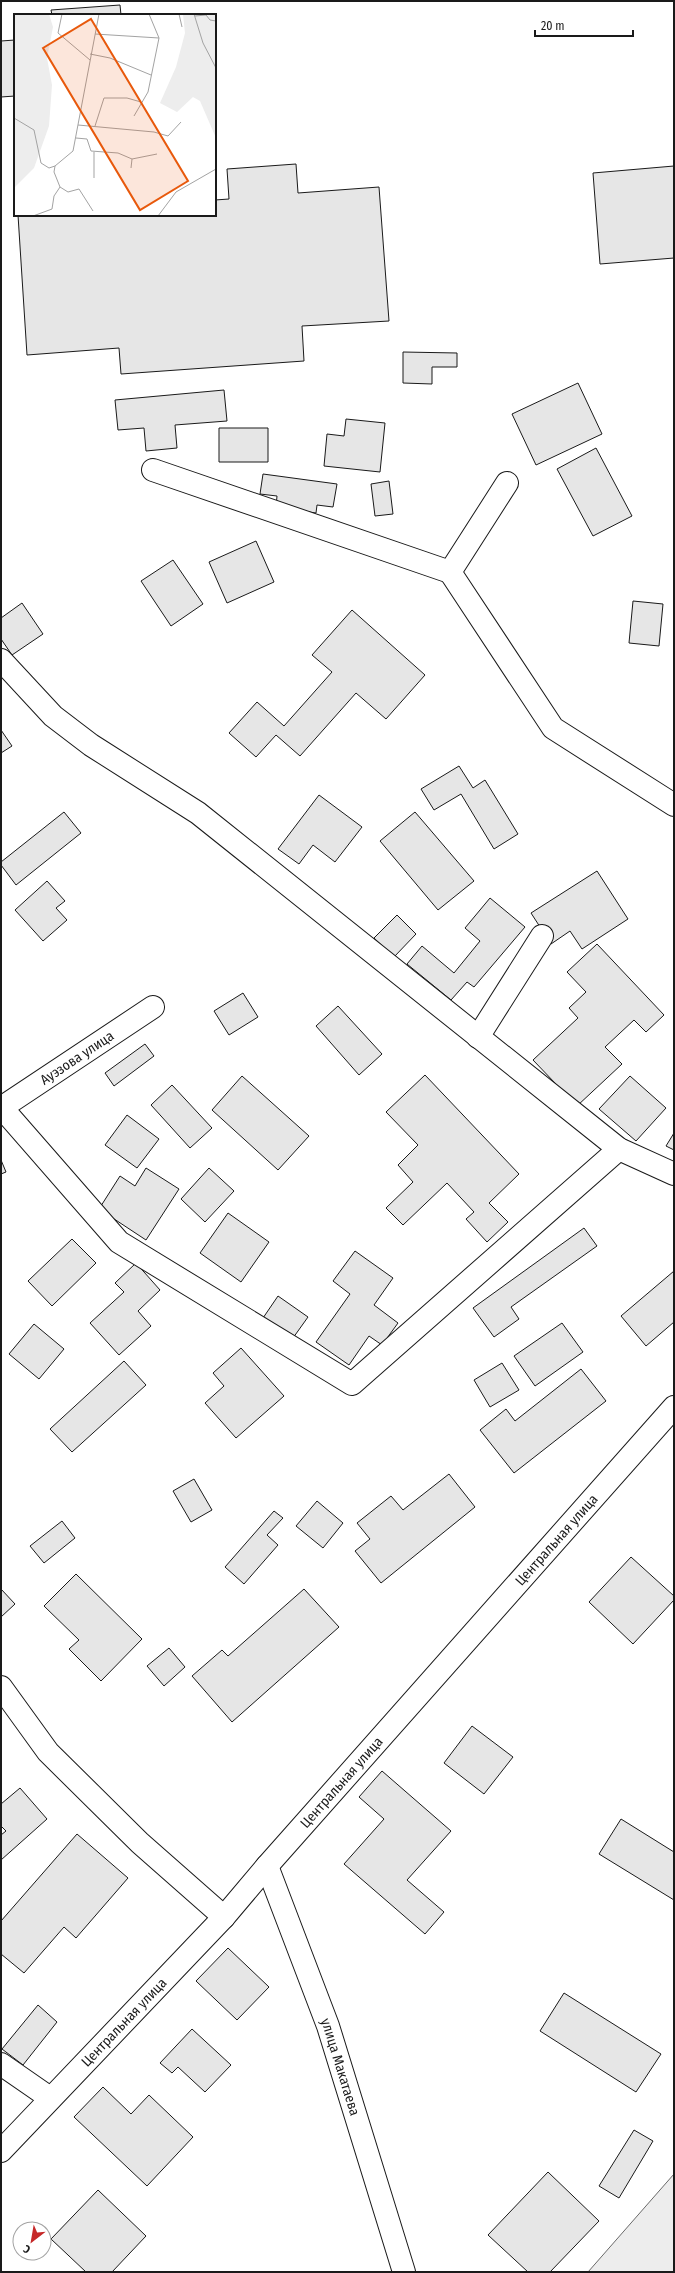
<svg xmlns="http://www.w3.org/2000/svg" width="675" height="2273" viewBox="0 0 675 2273" font-family="'Fira Sans Condensed',sans-serif">
<style>
.built{fill:#ededed;stroke:#6a6a6a}
.building{fill:#e6e6e6;stroke:#1a1a1a}
.lines{fill:none;stroke-linecap:round;stroke-linejoin:round}
.street-casing{stroke:#1a1a1a;stroke-width:24}
.street{stroke:#fff;stroke-width:22}
.labels{text-anchor:middle;stroke-width:3;stroke-linejoin:round;paint-order:stroke}
.street-label{font-size:14px;fill:#1a1a1a;stroke:#fff}
.inset-road{fill:none;stroke:#a3a3a3;stroke-width:1}
.view{fill:#e8590c;fill-opacity:0.15;stroke:#e8590c;stroke-width:2}
.inset-edge{fill:none;stroke:#1a1a1a;stroke-width:2}
</style>
<rect width="100%" height="100%" fill="#fff"/>
<!-- built -->
<path class="built" d="M 674,2174 L 674,2272 L 588,2272 Z"/>
<!-- building -->
<path class="building" d="M 120,5 L 121,15 L 52,15 L 51,10 Z
M 15,40 L 15,96 L 1,97 L 1,41 Z
M 296,164 L 298,193 L 379,187 L 389,321 L 302,326 L 304,361 L 121,374 L 119,348 L 27,355 L 18,215 L 215,215 L 215,200 L 229,199 L 227,169 Z
M 674,166 L 674,258 L 600,264 L 593,173 Z
M 403,352 L 457,353 L 457,367 L 432,367 L 432,384 L 403,383 Z
M 578,383 L 602,434 L 536,465 L 512,414 Z
M 224,390 L 227,421 L 175,425 L 177,448 L 146,451 L 144,428 L 118,430 L 115,400 Z
M 346,419 L 385,423 L 380,472 L 324,466 L 327,434 L 344,436 Z
M 219,428 L 268,428 L 268,462 L 219,462 Z
M 596,448 L 632,516 L 593,536 L 557,469 Z
M 263,474 L 337,484 L 333,507 L 317,505 L 316,513 L 276,507 L 277,496 L 260,494 Z
M 389,481 L 393,514 L 375,516 L 371,484 Z
M 256,541 L 274,582 L 227,603 L 209,562 Z
M 173,560 L 203,604 L 171,626 L 141,581 Z
M 633,601 L 663,604 L 659,646 L 629,643 Z
M 22,603 L 43,634 L 12,655 L 1,639 L 1,618 Z
M 352,610 L 425,675 L 386,719 L 356,693 L 300,756 L 276,735 L 256,757 L 229,733 L 257,702 L 284,726 L 332,672 L 312,655 Z
M 1,730 L 12,746 L 1,753 Z
M 459,766 L 473,788 L 485,780 L 518,834 L 494,849 L 461,794 L 434,810 L 421,789 Z
M 319,795 L 362,827 L 335,862 L 313,845 L 299,864 L 278,849 Z
M 64,812 L 81,833 L 16,885 L 1,865 L 1,862 Z
M 415,812 L 474,881 L 438,910 L 380,841 Z
M 597,871 L 628,919 L 582,949 L 570,931 L 551,944 L 531,913 Z
M 47,881 L 65,901 L 56,908 L 67,920 L 43,941 L 15,910 Z
M 490,898 L 525,927 L 474,987 L 467,982 L 451,1000 L 407,964 L 422,946 L 454,973 L 480,941 L 465,928 Z
M 397,915 L 416,934 L 394,957 L 374,938 Z
M 597,944 L 664,1015 L 646,1032 L 634,1020 L 605,1047 L 622,1064 L 577,1106 L 533,1060 L 578,1018 L 569,1008 L 586,992 L 567,972 Z
M 243,993 L 258,1017 L 229,1035 L 214,1011 Z
M 338,1006 L 382,1054 L 359,1075 L 316,1026 Z
M 145,1044 L 154,1056 L 114,1086 L 105,1073 Z
M 425,1075 L 519,1174 L 489,1203 L 508,1222 L 487,1242 L 466,1219 L 474,1212 L 447,1183 L 403,1225 L 386,1208 L 413,1182 L 398,1165 L 418,1145 L 386,1112 Z
M 242,1076 L 309,1136 L 278,1170 L 212,1110 Z
M 630,1076 L 666,1108 L 636,1141 L 599,1109 Z
M 172,1085 L 212,1128 L 190,1148 L 151,1105 Z
M 127,1115 L 159,1139 L 137,1168 L 105,1145 Z
M 674,1133 L 674,1150 L 666,1146 Z
M 1,1160 L 6,1172 L 1,1174 Z
M 146,1168 L 179,1189 L 146,1240 L 99,1209 L 120,1176 L 135,1186 Z
M 209,1168 L 234,1191 L 205,1222 L 181,1199 Z
M 228,1213 L 269,1242 L 241,1282 L 200,1253 Z
M 584,1228 L 597,1246 L 511,1307 L 519,1319 L 494,1337 L 473,1308 Z
M 72,1239 L 96,1263 L 52,1306 L 28,1281 Z
M 355,1251 L 393,1278 L 374,1305 L 398,1323 L 382,1345 L 369,1336 L 349,1365 L 316,1342 L 350,1294 L 333,1281 Z
M 136,1263 L 160,1290 L 138,1311 L 151,1326 L 119,1355 L 90,1323 L 124,1292 L 115,1283 Z
M 674,1271 L 674,1322 L 646,1346 L 621,1316 Z
M 278,1296 L 308,1317 L 293,1338 L 263,1318 Z
M 562,1323 L 583,1352 L 535,1386 L 514,1356 Z
M 34,1324 L 64,1349 L 39,1379 L 9,1354 Z
M 241,1348 L 284,1396 L 236,1438 L 205,1403 L 224,1386 L 213,1373 Z
M 124,1361 L 146,1385 L 72,1452 L 50,1429 Z
M 502,1363 L 519,1390 L 490,1407 L 474,1380 Z
M 581,1369 L 606,1401 L 514,1473 L 480,1430 L 506,1409 L 515,1421 Z
M 449,1474 L 475,1507 L 381,1583 L 355,1551 L 370,1539 L 357,1523 L 391,1496 L 403,1510 Z
M 194,1479 L 212,1510 L 191,1522 L 173,1491 Z
M 317,1501 L 343,1523 L 323,1548 L 296,1526 Z
M 274,1511 L 283,1518 L 267,1535 L 278,1545 L 244,1584 L 225,1567 Z
M 62,1521 L 75,1538 L 44,1563 L 30,1546 Z
M 631,1557 L 674,1596 L 674,1600 L 633,1644 L 589,1602 Z
M 76,1574 L 142,1639 L 101,1681 L 69,1649 L 79,1640 L 44,1606 Z
M 1,1589 L 15,1604 L 1,1617 Z
M 304,1589 L 339,1627 L 232,1722 L 192,1676 L 222,1650 L 228,1656 Z
M 169,1648 L 185,1667 L 164,1686 L 147,1666 Z
M 472,1726 L 513,1757 L 484,1794 L 444,1763 Z
M 382,1771 L 451,1831 L 407,1880 L 444,1912 L 425,1934 L 344,1864 L 384,1819 L 359,1797 Z
M 20,1788 L 47,1819 L 1,1860 L 1,1835 L 6,1831 L 1,1826 L 1,1804 Z
M 621,1819 L 674,1852 L 674,1900 L 599,1854 Z
M 77,1834 L 128,1878 L 76,1938 L 64,1927 L 24,1973 L 1,1954 L 1,1921 Z
M 228,1948 L 269,1987 L 237,2020 L 196,1981 Z
M 564,1993 L 661,2054 L 636,2092 L 540,2031 Z
M 38,2005 L 57,2022 L 23,2065 L 2,2049 Z
M 192,2029 L 231,2065 L 205,2092 L 178,2067 L 172,2073 L 160,2063 Z
M 103,2087 L 131,2114 L 149,2095 L 193,2137 L 147,2186 L 74,2117 Z
M 634,2130 L 653,2141 L 619,2198 L 599,2186 Z
M 548,2172 L 599,2221 L 550,2272 L 528,2272 L 488,2235 Z
M 98,2190 L 146,2236 L 112,2272 L 86,2272 L 51,2239 Z"/>
<g class="lines">
<!-- street casing -->
<g class="street-casing">
<g id="street">
<path d="M 153,470 L 450,572"/>
<path d="M 507,483 L 450,572 L 553,728 L 674,805"/>
<path d="M 1,660 L 53,716 L 91,745 L 198,813 L 619,1149 L 674,1174"/>
<path d="M 478,1037 L 542,936"/>
<path id="s1" d="M 1,1108 L 153,1007"/>
<path d="M 2,1108 L 119,1242 L 352,1384 L 619,1149"/>
<path d="M 1,1687 L 48,1752 L 140,1843 L 224,1917"/>
<path id="s2" d="M 267,1866 L 328,2026 L 404,2272"/>
<path d="M 1,2064 L 50,2098"/>
<path id="s3" d="M 1,2151 L 224,1917 L 267,1866 L 674,1407"/>
</g>
</g>
<!-- street -->
<use href="#street" class="street"/>
</g>
<g class="labels">
<!-- street labels -->
<g class="street-label">
<text dy="5" stroke="none"><textPath href="#s1" startOffset="91">Ауэзова улица</textPath></text>
<text dy="5" stroke="none"><textPath href="#s3" startOffset="826">Центральная улица</textPath></text>
<text dy="5" stroke="none"><textPath href="#s3" startOffset="502">Центральная улица</textPath></text>
<text dy="5" stroke="none"><textPath href="#s3" startOffset="178">Центральная улица</textPath></text>
<text dy="5" stroke="none"><textPath href="#s2" startOffset="214">улица Макатаева</textPath></text>
</g>
</g>
<!-- overview -->
<g transform="translate(14 14)">
<rect width="202" height="202" fill="#fff"/>
<path d="M 0,0 L 35,0 L 39,13 L 33,44 L 38,71 L 35,112 L 20,154 L 0,174 ZM 169,0 L 202,0 L 202,124 L 186,87 L 179,83 L 163,98 L 146,89 L 162,53 L 171,19 Z" fill="#ededed"/>
<path class="inset-road" d="M 48,0 L 44,19 L 76,46M 165,0 L 168,13M 180,0 L 189,29 L 202,54M 181,2 L 192,1 L 196,6 L 202,7M 81,20 L 145,24M 76,40 L 96,44 L 137,61M 120,102 L 134,78 L 145,24 L 135,0M 0,104 L 20,116 L 27,149 L 35,154 L 41,152M 64,111 L 140,118 L 154,122 L 167,108M 81,112 L 90,84 L 113,84 L 127,88M 62,124 L 73,125 L 77,137 L 104,139 L 118,145 L 117,154M 80,138 L 80,164M 118,145 L 143,140M 46,173 L 54,178 L 65,175 L 79,197M 19,202 L 38,195 L 40,182 L 46,173 L 40,158 L 41,152 L 59,137 L 85,0M 144,202 L 162,178 L 202,155"/>
<path class="view" d="M 77,5 L 174,167 L 126,196 L 29,34 Z"/>
<rect width="202" height="202" class="inset-edge"/>
</g>
<!-- border -->
<rect width="675" height="2273" fill="none" stroke="#1a1a1a" stroke-width="4"/>
<!-- north arrow -->
<g transform="translate(32 2241) rotate(211)"><circle r="19" fill="#ffffff" stroke="#a3a3a3"/>
<path d="M0-3L7 15L0 10L-7 15Z" fill="#c62828"/>
<text y="-6" font-size="11" font-weight="bold" text-anchor="middle" fill="#1a1a1a">С</text>
</g>
<!-- scale -->
<path d="M535 30v6h98v-6" fill="none" stroke="#1a1a1a" stroke-width="2"/>
<text x="541" y="30" font-size="12" fill="#1a1a1a" stroke="#ffffff" stroke-width="3" paint-order="stroke">20 m</text>
</svg>
